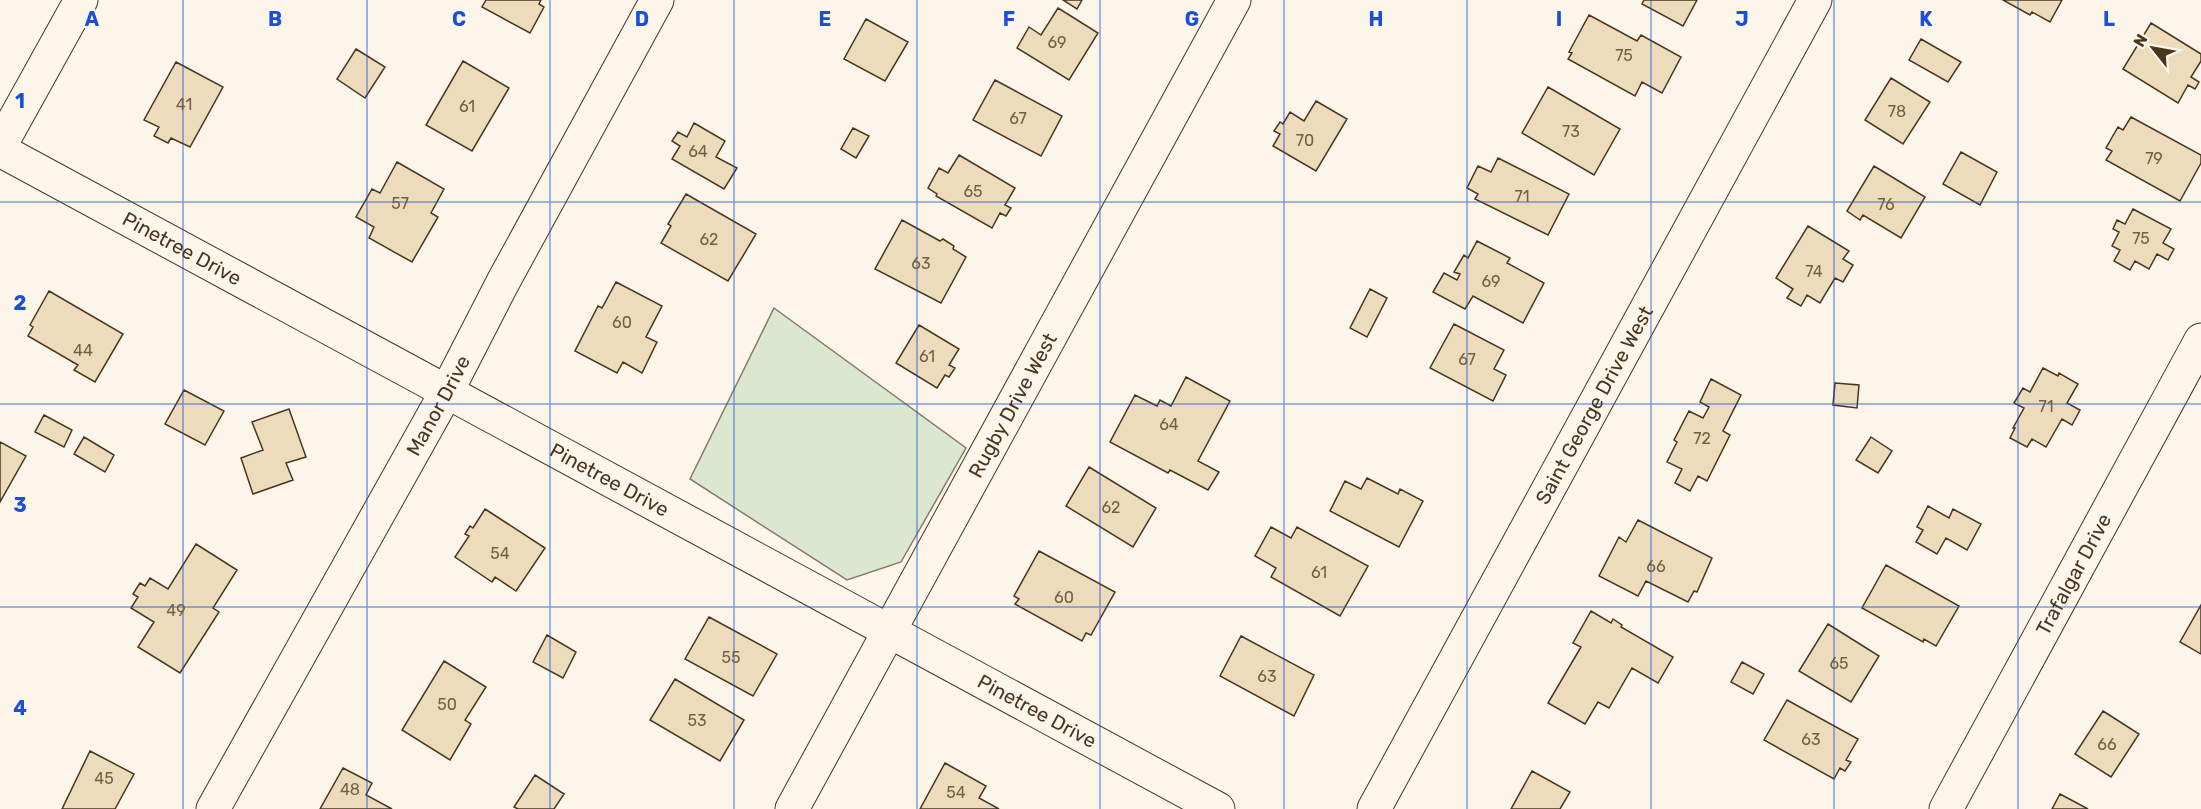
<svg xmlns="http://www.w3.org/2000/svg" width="2201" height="809" viewBox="0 0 2201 809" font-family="Rubik,sans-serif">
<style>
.green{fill:#dce7d0;stroke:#887966;stroke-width:1.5}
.building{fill:#ecdcbc;stroke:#4a3520;stroke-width:1.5}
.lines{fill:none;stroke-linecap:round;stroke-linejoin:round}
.minor-casing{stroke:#4a3520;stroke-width:35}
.minor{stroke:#fbf6e9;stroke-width:33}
.grid{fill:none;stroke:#1d4ed8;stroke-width:1.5;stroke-opacity:0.55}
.labels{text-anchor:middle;stroke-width:4.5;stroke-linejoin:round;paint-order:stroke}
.number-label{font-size:16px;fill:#725f47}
.street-label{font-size:20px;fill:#4a3520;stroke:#fbf6e9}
.grid-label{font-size:20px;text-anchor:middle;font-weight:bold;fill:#1d4ed8;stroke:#fbf6e9;stroke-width:4.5;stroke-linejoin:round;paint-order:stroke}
</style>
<rect width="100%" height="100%" fill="#fbf6e9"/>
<!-- green -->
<path class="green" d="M 774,308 L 966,448 L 901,562 L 847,580 L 690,479 Z"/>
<!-- building -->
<path class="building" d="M 486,0 L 541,0 L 539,4 L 544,7 L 530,33 L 482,7 Z
M 1063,0 L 1082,0 L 1077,9 Z
M 1644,0 L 1697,0 L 1683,26 L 1642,4 Z
M 2003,0 L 2062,0 L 2050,22 L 2032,12 L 2030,15 Z
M 1058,8 L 1098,33 L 1069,80 L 1017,48 L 1029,27 L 1041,35 Z
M 1589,15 L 1637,41 L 1641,35 L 1681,57 L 1662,93 L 1642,82 L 1635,96 L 1568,59 L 1572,53 L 1569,52 Z
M 866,19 L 908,42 L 885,81 L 844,59 Z
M 2151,23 L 2201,54 L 2201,61 L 2191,77 L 2199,82 L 2195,89 L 2188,85 L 2178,103 L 2123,69 Z
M 1921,39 L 1961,62 L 1948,82 L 1909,60 Z
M 356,49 L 385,67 L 365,98 L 337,79 Z
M 463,61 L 509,88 L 472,151 L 426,125 Z
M 176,62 L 223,87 L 190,147 L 171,138 L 168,143 L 154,136 L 159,127 L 144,120 Z
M 1891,78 L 1930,102 L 1903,144 L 1865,120 Z
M 995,80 L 1062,116 L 1041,156 L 973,120 Z
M 1548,87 L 1620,129 L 1594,175 L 1522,133 Z
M 1316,101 L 1347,119 L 1316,171 L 1273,146 L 1280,134 L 1274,131 L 1280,122 L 1283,124 L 1290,112 L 1304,121 Z
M 2131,117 L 2201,155 L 2201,163 L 2180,201 L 2106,160 L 2112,151 L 2106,148 L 2118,127 L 2123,130 Z
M 694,123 L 725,141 L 716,157 L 737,168 L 724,189 L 672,159 L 680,146 L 672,141 L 678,132 L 687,137 Z
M 853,128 L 869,136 L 856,158 L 841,149 Z
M 1961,152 L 1997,172 L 1980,205 L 1943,184 Z
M 959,155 L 1015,188 L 1005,205 L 1011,208 L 1006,216 L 1000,213 L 992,228 L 936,196 L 937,194 L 928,188 L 939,168 L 948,173 Z
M 1498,158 L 1569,194 L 1548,235 L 1475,199 L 1478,194 L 1467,188 L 1478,166 L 1491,172 Z
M 397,162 L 444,189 L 431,213 L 438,217 L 412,262 L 369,238 L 374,227 L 356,217 L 372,189 L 380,193 Z
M 1874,166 L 1925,197 L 1901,238 L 1863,215 L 1860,220 L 1847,211 Z
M 686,194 L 756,234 L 728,281 L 661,243 L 671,226 L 668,224 Z
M 2133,209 L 2171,229 L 2163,243 L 2174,249 L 2168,260 L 2157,254 L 2149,269 L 2135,261 L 2130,270 L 2114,261 L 2120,250 L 2112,246 L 2119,232 L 2113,229 L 2117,220 L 2125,224 Z
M 902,220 L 940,241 L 943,239 L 954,246 L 953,249 L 966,257 L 941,303 L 875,269 Z
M 1808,226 L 1849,251 L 1843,259 L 1853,265 L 1843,282 L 1835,278 L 1820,303 L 1807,295 L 1801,306 L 1787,298 L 1793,289 L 1776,278 Z
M 1477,241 L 1510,258 L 1507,263 L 1544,283 L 1523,323 L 1473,296 L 1465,309 L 1433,292 L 1444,273 L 1457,280 L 1460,274 L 1454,272 L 1464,255 L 1468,258 Z
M 616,282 L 662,306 L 646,337 L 657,342 L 642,373 L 623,362 L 617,373 L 575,351 L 598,306 L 602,308 Z
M 1370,289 L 1387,298 L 1367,337 L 1350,328 Z
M 49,291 L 123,334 L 95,382 L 74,370 L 78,365 L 28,336 L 33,327 L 30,325 Z
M 1454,324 L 1504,350 L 1494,369 L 1506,375 L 1493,401 L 1430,368 Z
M 919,325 L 959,349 L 949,365 L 955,368 L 949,377 L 945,375 L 937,388 L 896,363 Z
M 2043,368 L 2058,376 L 2059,373 L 2078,384 L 2067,403 L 2080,410 L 2072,425 L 2062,419 L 2046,447 L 2032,439 L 2027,447 L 2010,438 L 2015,428 L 2013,428 L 2024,408 L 2014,403 L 2023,388 L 2030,392 Z
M 1186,377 L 1230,401 L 1198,461 L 1219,472 L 1208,490 L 1170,470 L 1168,473 L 1110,442 L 1135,395 L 1157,406 L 1160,400 L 1171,406 Z
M 1711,379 L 1741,395 L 1723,431 L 1730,435 L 1707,481 L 1698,476 L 1690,491 L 1675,483 L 1682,469 L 1667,462 L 1677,442 L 1674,440 L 1689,411 L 1703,418 L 1709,407 L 1700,402 Z
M 1835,383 L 1859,385 L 1857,408 L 1833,405 Z
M 184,390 L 224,411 L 205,445 L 165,424 Z
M 289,409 L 306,457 L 286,463 L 293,480 L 253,494 L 241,458 L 263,450 L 252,422 Z
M 44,415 L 72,430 L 64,447 L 35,432 Z
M 84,437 L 114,455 L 105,472 L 74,454 Z
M 1871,437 L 1892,451 L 1878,473 L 1856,460 Z
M 0,442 L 26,456 L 0,502 Z
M 1089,467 L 1156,508 L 1133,547 L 1066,506 Z
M 1367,478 L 1398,494 L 1400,489 L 1423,501 L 1399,547 L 1330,511 L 1345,481 L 1361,489 Z
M 1928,506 L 1949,518 L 1953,509 L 1981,524 L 1967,550 L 1946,538 L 1937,554 L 1916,542 L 1923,530 L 1917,527 Z
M 485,509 L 545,548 L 516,591 L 495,577 L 492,582 L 455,557 L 469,536 L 465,534 L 470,526 L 473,528 Z
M 1638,520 L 1712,558 L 1697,592 L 1694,591 L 1688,602 L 1646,581 L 1638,596 L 1599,576 L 1619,537 L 1626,542 Z
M 1271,527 L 1291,538 L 1297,527 L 1368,566 L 1340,616 L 1271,577 L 1276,568 L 1255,556 Z
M 196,544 L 237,570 L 213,608 L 219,612 L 180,673 L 138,647 L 154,622 L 131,608 L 138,597 L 133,594 L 140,583 L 145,586 L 150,578 L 168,589 Z
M 1039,551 L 1115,592 L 1091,635 L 1086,633 L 1082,641 L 1015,604 L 1019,599 L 1014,596 Z
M 1886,565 L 1959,606 L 1936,646 L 1924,639 L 1923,642 L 1862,608 Z
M 2201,605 L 2201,654 L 2180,642 Z
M 1591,611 L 1611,623 L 1613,619 L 1622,625 L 1621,627 L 1673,657 L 1658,683 L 1632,668 L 1609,708 L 1598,702 L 1585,724 L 1548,703 L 1581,647 L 1573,643 Z
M 709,617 L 777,654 L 753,696 L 685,659 Z
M 1828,624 L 1879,656 L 1851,702 L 1799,671 Z
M 547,635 L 576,652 L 563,678 L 533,662 Z
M 1241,636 L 1314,675 L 1294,716 L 1220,676 Z
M 444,661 L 486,687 L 465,720 L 471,724 L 450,760 L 402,730 Z
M 1742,662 L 1764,674 L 1753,694 L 1731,682 Z
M 675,679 L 744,720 L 720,761 L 650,720 Z
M 1787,700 L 1858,739 L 1846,760 L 1851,762 L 1845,771 L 1840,768 L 1834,779 L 1764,740 Z
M 2103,711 L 2139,734 L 2111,777 L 2075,754 Z
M 90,751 L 134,774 L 115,809 L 62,809 Z
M 945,763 L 986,786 L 979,798 L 999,809 L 920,809 Z
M 343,768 L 372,783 L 366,795 L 392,809 L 320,809 Z
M 1532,771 L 1570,792 L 1560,809 L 1511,809 Z
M 535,775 L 564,794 L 554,809 L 518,809 L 514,807 Z
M 2060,794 L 2088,809 L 2052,809 Z"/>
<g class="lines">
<!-- minor casing -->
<g class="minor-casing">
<g id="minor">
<path d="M 0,146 L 81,0"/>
<path id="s1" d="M 0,150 L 1218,809"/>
<path id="s2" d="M 213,809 L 447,391 L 503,282 L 657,0"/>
<path id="s3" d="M 792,809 L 1234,0"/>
<path id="s4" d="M 1374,809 L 1815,0"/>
<path id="s5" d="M 1946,809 L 2201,340"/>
</g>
</g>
<!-- minor -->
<use href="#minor" class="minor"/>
</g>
<!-- grid -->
<path class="grid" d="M 183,0 L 183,809M 367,0 L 367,809M 550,0 L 550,809M 734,0 L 734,809M 917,0 L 917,809M 1100,0 L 1100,809M 1284,0 L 1284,809M 1467,0 L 1467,809M 1651,0 L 1651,809M 1834,0 L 1834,809M 2018,0 L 2018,809M 0,202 L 2201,202M 0,404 L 2201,404M 0,607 L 2201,607"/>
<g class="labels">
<!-- number labels -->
<g class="number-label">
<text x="1057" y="48">69</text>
<text x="1624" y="61">75</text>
<text x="184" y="110">41</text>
<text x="467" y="112">61</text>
<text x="1897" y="117">78</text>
<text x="1018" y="124">67</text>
<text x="1571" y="137">73</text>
<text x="1305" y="146">70</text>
<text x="698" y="157">64</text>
<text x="2154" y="164">79</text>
<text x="973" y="197">65</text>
<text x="1522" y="202">71</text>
<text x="400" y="209">57</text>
<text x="1886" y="210">76</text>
<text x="2141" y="244">75</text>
<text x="709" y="245">62</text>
<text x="921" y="269">63</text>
<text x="1814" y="277">74</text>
<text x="1491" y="287">69</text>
<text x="622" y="328">60</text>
<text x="83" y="356">44</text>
<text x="927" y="362">61</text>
<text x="1467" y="365">67</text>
<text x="2046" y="412">71</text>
<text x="1169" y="430">64</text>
<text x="1702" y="444">72</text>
<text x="1111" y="513">62</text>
<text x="500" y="559">54</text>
<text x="1656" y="572">66</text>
<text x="1319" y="578">61</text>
<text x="1064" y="603">60</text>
<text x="176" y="616">49</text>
<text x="731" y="663">55</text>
<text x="1839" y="669">65</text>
<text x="1267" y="682">63</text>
<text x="447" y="710">50</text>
<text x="697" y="726">53</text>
<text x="1811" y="745">63</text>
<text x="2107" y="750">66</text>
<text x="104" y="784">45</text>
<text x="350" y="795">48</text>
<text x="956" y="798">54</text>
</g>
<!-- street labels -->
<g class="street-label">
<text dy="7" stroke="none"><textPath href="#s1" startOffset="207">Pinetree Drive</textPath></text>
<text dy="7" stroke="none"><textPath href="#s3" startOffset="460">Rugby Drive West</textPath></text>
<text dy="7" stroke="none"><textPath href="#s4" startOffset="460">Saint George Drive West</textPath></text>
<text dy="7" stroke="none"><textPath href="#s2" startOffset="462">Manor Drive</textPath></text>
<text dy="7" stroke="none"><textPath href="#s1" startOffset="693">Pinetree Drive</textPath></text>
<text dy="7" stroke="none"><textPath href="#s5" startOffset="267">Trafalgar Drive</textPath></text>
<text dy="7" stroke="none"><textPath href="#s1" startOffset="1179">Pinetree Drive</textPath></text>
</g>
</g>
<g class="grid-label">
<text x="92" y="26">A</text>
<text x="275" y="26">B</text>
<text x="459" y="26">C</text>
<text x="642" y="26">D</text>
<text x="825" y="26">E</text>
<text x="1009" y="26">F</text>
<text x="1192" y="26">G</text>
<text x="1376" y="26">H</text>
<text x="1559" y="26">I</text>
<text x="1742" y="26">J</text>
<text x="1926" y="26">K</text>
<text x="2109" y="26">L</text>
<text x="20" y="108">1</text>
<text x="20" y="310">2</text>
<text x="20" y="512">3</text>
<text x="20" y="715">4</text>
</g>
<!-- north arrow -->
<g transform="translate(2153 48) rotate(301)" stroke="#fbf6e9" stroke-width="4.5" paint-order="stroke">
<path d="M0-4.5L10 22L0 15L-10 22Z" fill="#4a3520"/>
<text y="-9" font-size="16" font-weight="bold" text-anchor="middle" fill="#4a3520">N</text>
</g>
</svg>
